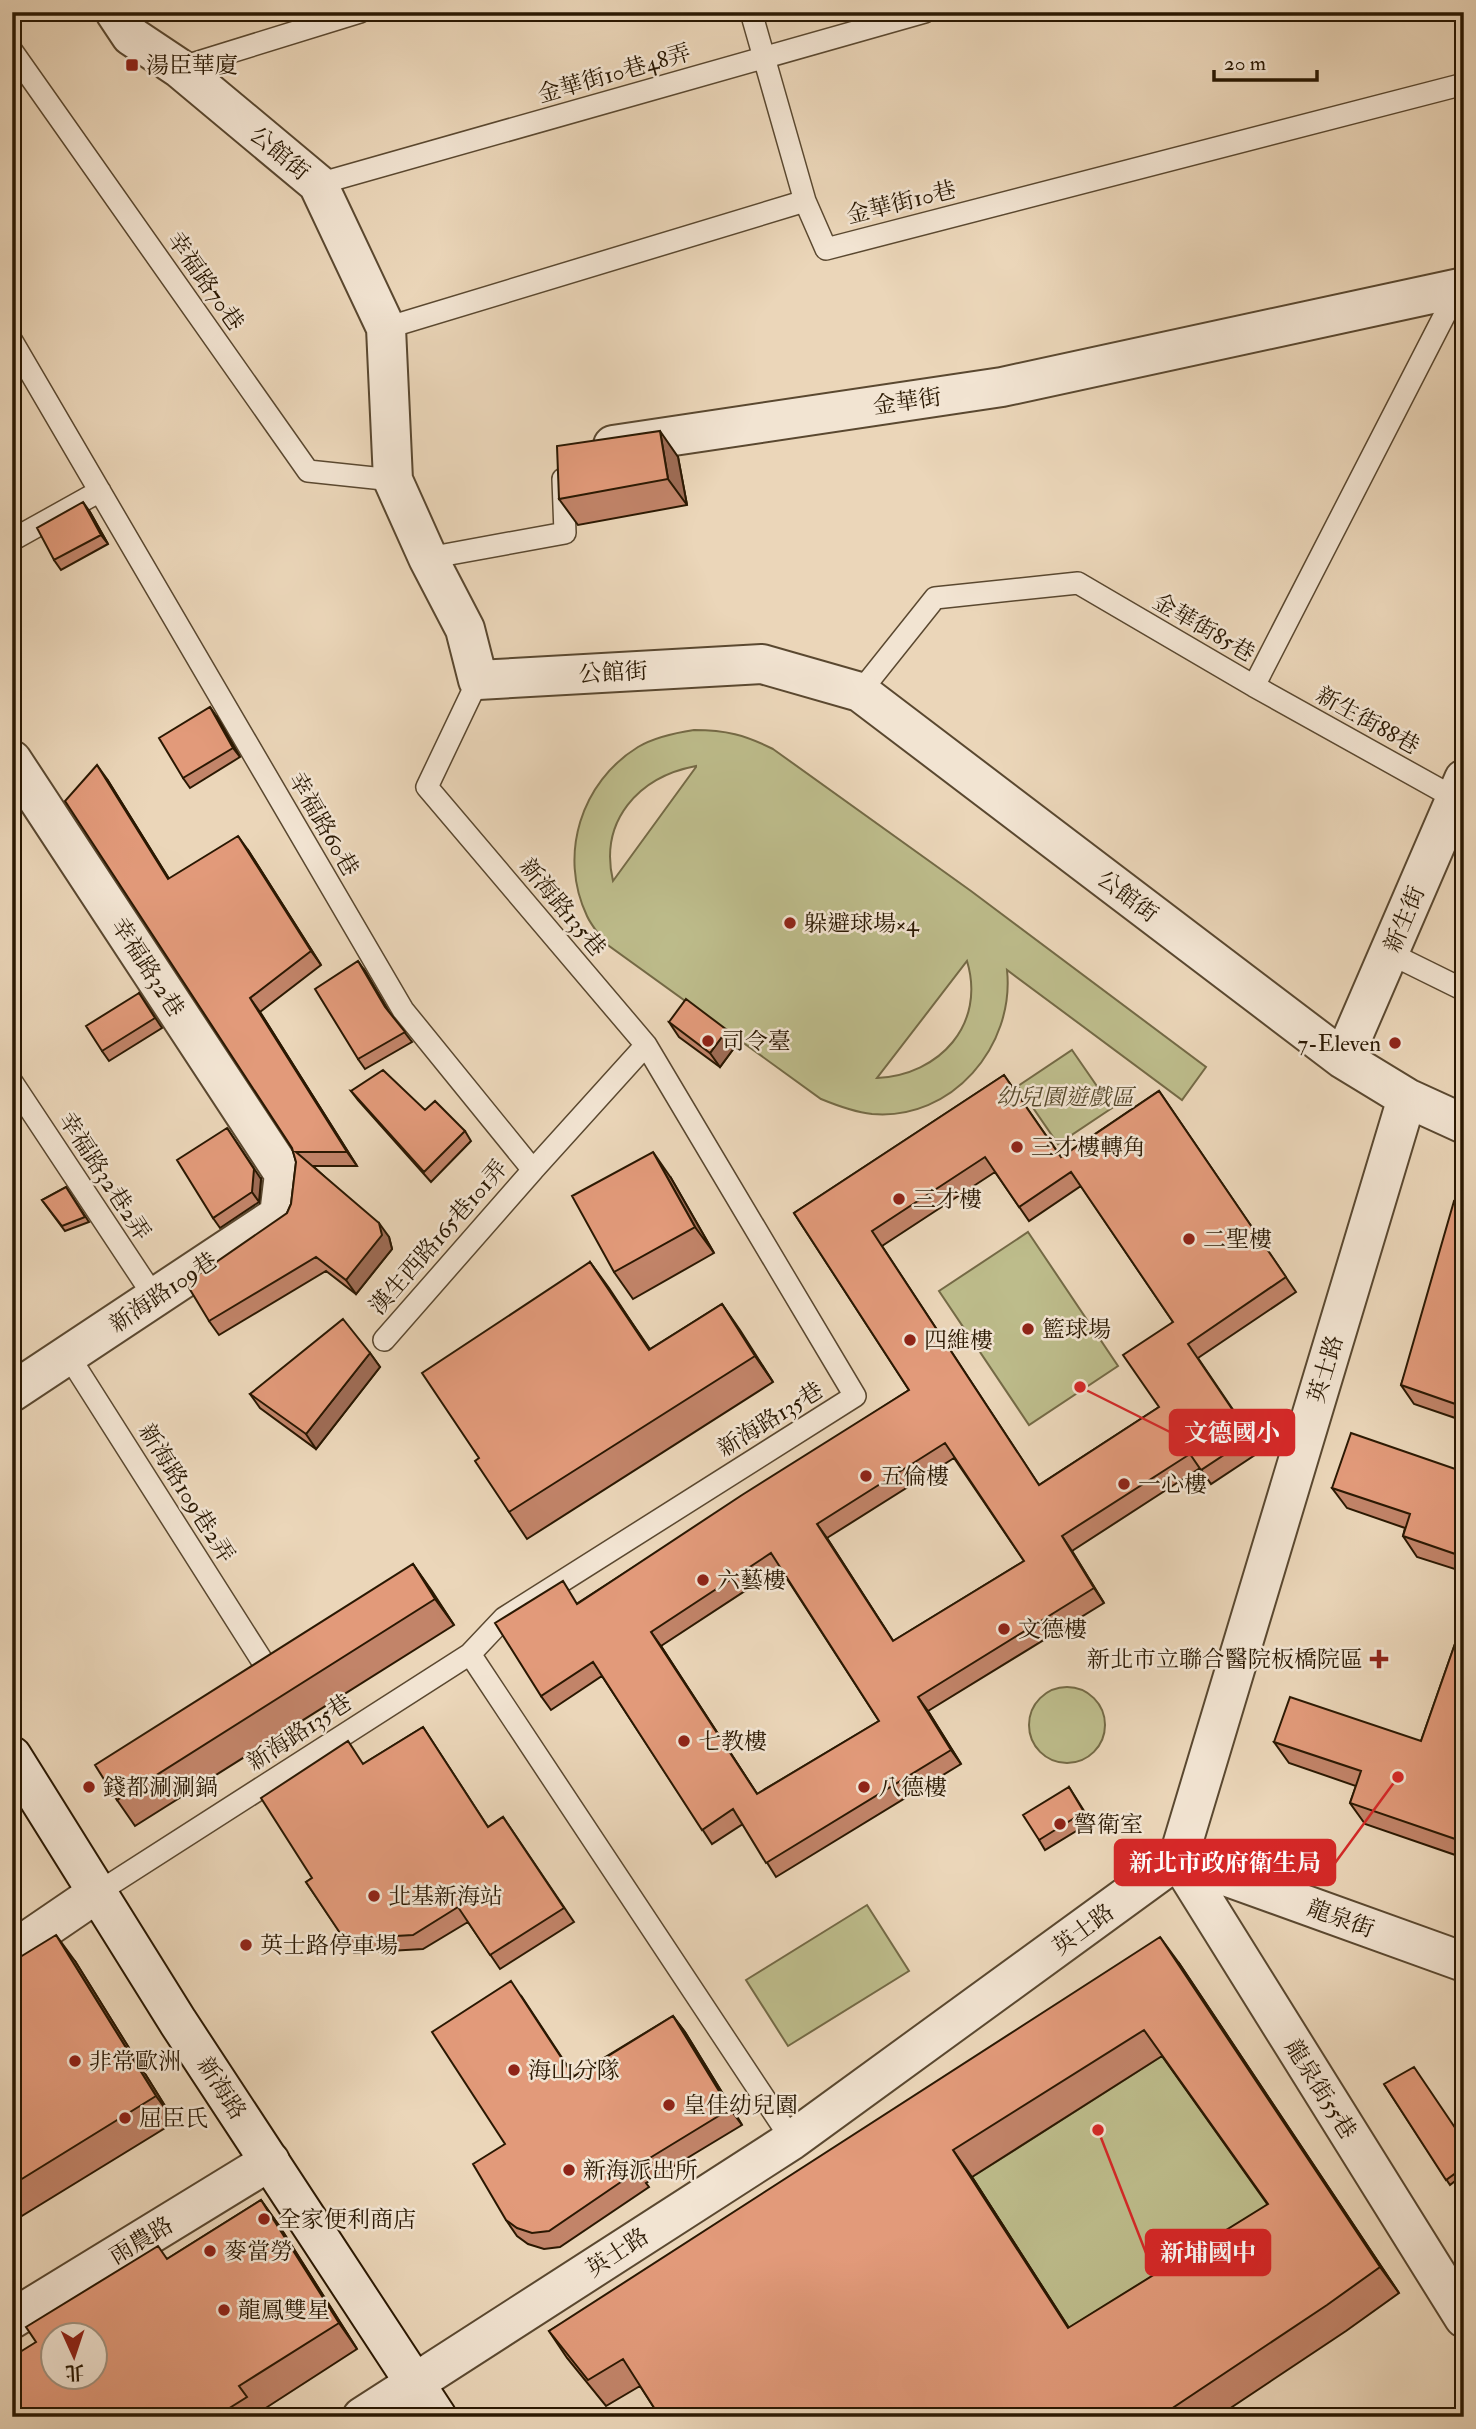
<svg xmlns="http://www.w3.org/2000/svg" width="1476" height="2429" viewBox="0 0 1476 2429" font-family="'IM FELL Double Pica','Noto Serif TC',serif">
<style>
.green{fill:#bdbc8b;stroke:#746a46;stroke-width:2;fill-rule:evenodd}
.lines{fill:none;stroke-linecap:round;stroke-linejoin:round}
.lane-casing{stroke:#5a4830;stroke-width:24}
.street-casing{stroke:#5a4830;stroke-width:42}
.secondary-casing{stroke:#2a1802;stroke-width:42}
.lane{stroke:#f2e4d2;stroke-width:21}
.street{stroke:#f2e4d2;stroke-width:38}
.secondary{stroke:#f2e4d2;stroke-width:38}
.wall{fill:#c28469;stroke:#2a1802;stroke-width:2;fill-rule:evenodd}
.shaded-wall{fill:#9e6c55;stroke:#2a1802;stroke-width:2}
.building{fill:#e29a7a;stroke:#2a1802;stroke-width:2;fill-rule:evenodd}
.poi-dot{fill:#8f2418;stroke:#f2e4d2;stroke-width:2.5}
.labels{text-anchor:middle;stroke-width:5;stroke-linejoin:round;paint-order:stroke}
.poi-label{font-size:23px;fill:#2a1802;stroke:#f2e4d2;text-anchor:start}
.street-label{font-size:23px;fill:#2a1802;stroke:#f2e4d2}
.park-label{font-size:23px;font-style:italic;fill:#56492b;stroke:#f2e4d2}
.leader{fill:none;stroke:#d62828;stroke-width:2.5}
.callout-dot{fill:#d62828;stroke:#f2e4d2;stroke-width:2.5}
.callout{fill:#d62828;stroke:#d62828;stroke-width:2.5}
.callout-label{font-size:24px;text-anchor:middle;font-weight:bold;fill:#fff}
</style>
<rect width="100%" height="100%" fill="#ebd6b9"/>
<filter id="stains"><feTurbulence type="fractalNoise" baseFrequency=".00286" numOctaves="4"/><feColorMatrix values="0 0 0 0 .2 0 0 0 0 .09 0 0 0 0 .02 0 0 0 .5 -.17"/></filter>
<radialGradient id="worn" r=".72"><stop offset=".6" stop-color="#630" stop-opacity="0"/><stop offset="1" stop-color="#630" stop-opacity=".3"/></radialGradient>
<!-- green -->
<path class="green" d="M 694,730 C 726,730 745,735 773,749 L 971,891 L 1206,1067 L 1182,1100 L 1007,970 C 1015,1046 952,1121 872,1114 C 854,1112 838,1106 821,1099 L 605,943 C 599,934 591,925 587,916 C 558,855 581,782 638,747 C 655,737 674,733 694,730 ZM 696,766 L 696,767 L 613,881 C 599,821 638,777 696,766 ZM 967,961 C 986,1024 940,1075 877,1078 Z
M 1072,1050 L 1112,1108 L 1058,1144 L 1018,1086 Z
M 1028,1232 L 1118,1366 L 1029,1425 L 939,1291 Z
M1029 1725a38 38 0 1 1 76 0a38 38 0 1 1-76 0Z
M 867,1905 L 909,1971 L 788,2046 L 746,1980 Z
M 1162,2056 L 1285,2229 L 1082,2348 L 972,2177 Z"/>
<g class="lines">
<!-- lane casing -->
<g class="lane-casing">
<path id="lane" d="M 751,12 L 805,201
M 12,51 L 308,471 L 393,480
M 179,68 L 360,12
M 318,184 L 925,12
M 386,328 L 805,201 L 826,249 L 1464,84
M 12,341 L 403,1010 L 533,1170 L 646,1045
M 12,540 L 100,491
M 428,558 L 565,533 L 563,479
M 1254,686 L 1462,802
M 860,692 L 935,598 L 1078,583 L 1254,686 L 1458,289
M 1389,953 L 1464,990
M 12,1082 L 155,1298
M 384,1340 L 533,1170
M 68,1355 L 261,1659
M 470,1654 L 792,2140
M 97,1893 L 470,1654 L 504,1618 L 855,1396 L 646,1045 L 427,787 L 478,680"/>
</g>
<!-- street casing -->
<g class="street-casing">
<path id="street" d="M 115,12 L 131,36 L 179,68 L 318,184 L 386,328 L 393,480 L 428,558 L 465,629 L 478,680 L 762,664 L 860,692 L 1343,1059 L 1407,1098 L 1464,1124
M 613,445 L 1002,387 L 1464,287
M 12,760 L 284,1174 L 279,1215 L 12,1392
M 1343,1059 L 1464,779
M 1178,1859 L 1464,2318
M 1178,1859 L 1464,1962
M 12,1951 L 97,1893
M 12,2319 L 270,2161
M 362,2417 L 792,2140 L 1178,1859 L 1407,1098"/>
</g>
<!-- secondary casing -->
<g class="secondary-casing">
<path id="secondary" d="M 12,1756 L 178,2022 L 437,2417"/>
</g>
<!-- lane -->
<use href="#lane" class="lane"/>
<!-- street -->
<use href="#street" class="street"/>
<!-- secondary -->
<use href="#secondary" class="secondary"/>
</g>
<!-- wall -->
<path class="wall" d="M 678,457 L 687,505 L 578,525 L 559,499 Z
M 90,512 L 108,544 L 61,570 L 54,560 Z
M 217,717 L 240,757 L 190,788 L 183,778 Z
M 107,779 L 169,879 L 248,850 L 321,965 L 260,1012 L 357,1166 L 313,1166 L 389,1237 L 392,1249 L 356,1294 L 326,1271 L 219,1335 L 209,1321 L 287,1213 L 291,1204 L 296,1162 L 292,1148 Z
M 365,971 L 389,1012 L 412,1042 L 365,1069 L 358,1059 Z
M 139,993 L 162,1028 L 109,1061 L 102,1051 Z
M 669,1022 L 727,1030 L 737,1044 L 720,1067 L 679,1037 Z
M 1004,1075 L 1061,1157 L 1159,1091 L 1296,1292 L 1198,1358 L 1261,1451 L 1211,1484 L 1200,1468 L 1072,1551 L 1104,1603 L 928,1711 L 961,1764 L 776,1877 L 743,1824 L 712,1844 L 602,1676 L 551,1710 L 541,1696 L 578,1603 L 909,1390 L 794,1213 ZM 995,1172 L 1029,1221 L 1081,1186 L 1173,1322 L 1159,1407 L 1039,1485 L 882,1246 ZM 954,1458 L 1024,1561 L 893,1641 L 827,1538 ZM 780,1568 L 879,1721 L 757,1794 L 661,1646 Z
M 351,1091 L 425,1110 L 465,1131 L 471,1141 L 431,1182 L 358,1100 Z
M 671,1178 L 714,1253 L 633,1299 L 614,1272 Z
M 261,1179 L 259,1202 L 220,1228 L 213,1218 Z
M 66,1187 L 89,1222 L 65,1231 L 42,1200 Z
M 1464,1205 L 1464,1421 L 1414,1404 L 1401,1385 Z
M 590,1262 L 650,1349 L 722,1304 L 773,1382 L 527,1539 L 509,1512 L 479,1458 Z
M 370,1353 L 380,1367 L 316,1449 L 260,1408 L 250,1394 Z
M 1464,1472 L 1464,1572 L 1417,1557 L 1403,1536 L 1405,1528 L 1347,1508 L 1332,1488 Z
M 413,1564 L 454,1625 L 135,1826 L 117,1800 Z
M 1464,1618 L 1464,1858 L 1365,1824 L 1350,1803 L 1356,1786 L 1289,1763 L 1274,1742 L 1421,1741 Z
M 423,1727 L 488,1827 L 503,1817 L 574,1922 L 500,1969 L 468,1922 L 423,1949 L 354,1953 L 306,1882 L 312,1878 L 363,1764 Z
M 1069,1787 L 1091,1822 L 1045,1850 L 1039,1840 Z
M 75,1961 L 175,2122 L 12,2222 L 12,1962 Z
M 1179,1963 L 1399,2293 L 1346,2331 L 1217,2417 L 660,2417 L 640,2386 L 606,2406 L 567,2358 L 549,2331 ZM 1162,2056 L 1268,2205 L 1069,2328 L 972,2177 Z
M 522,1997 L 574,2076 L 673,2016 L 685,2032 L 742,2125 L 646,2183 L 649,2187 L 560,2247 L 544,2249 L 528,2244 L 517,2236 L 506,2220 L 505,2144 Z
M 1384,2084 L 1464,2141 L 1464,2174 L 1450,2185 Z
M 261,2200 L 280,2227 L 357,2349 L 258,2413 L 260,2417 L 12,2417 L 167,2259 Z"/>
<!-- shaded-wall -->
<path class="shaded-wall" d="M 660,431 L 678,457 L 687,505 L 668,479 Z
M 83,502 L 90,512 L 108,544 L 101,535 Z
M 210,707 L 217,717 L 240,757 L 233,748 Z
M 97,765 L 107,779 L 178,893 L 168,879 Z
M 238,836 L 248,850 L 321,965 L 311,951 Z
M 358,961 L 365,971 L 392,1017 L 385,1007 Z
M 250,998 L 260,1012 L 357,1166 L 347,1152 Z
M 727,1030 L 737,1044 L 720,1067 L 710,1053 Z
M 227,1128 L 261,1179 L 259,1202 L 252,1192 Z
M 653,1152 L 671,1178 L 714,1253 L 695,1227 Z
M 379,1223 L 389,1237 L 392,1249 L 356,1294 L 346,1280 Z
M 590,1262 L 609,1288 L 667,1376 L 649,1350 Z
M 722,1304 L 740,1330 L 773,1382 L 755,1356 Z
M 370,1353 L 380,1367 L 316,1449 L 306,1434 Z
M 817,1524 L 827,1538 L 903,1656 L 893,1641 Z
M 1062,1536 L 1072,1551 L 1104,1603 L 1094,1588 Z
M 413,1564 L 432,1591 L 454,1625 L 435,1599 Z
M 651,1632 L 661,1646 L 767,1809 L 757,1794 Z
M 918,1697 L 928,1711 L 961,1764 L 951,1750 Z
M 56,1935 L 75,1961 L 175,2122 L 156,2096 Z
M 1160,1937 L 1179,1963 L 1399,2293 L 1380,2267 Z
M 673,2016 L 685,2032 L 742,2125 L 730,2109 Z
M 953,2150 L 972,2177 L 1086,2355 L 1068,2328 Z
M 261,2200 L 280,2227 L 357,2349 L 339,2323 Z"/>
<!-- building -->
<path class="building" d="M 660,431 L 668,479 L 559,499 L 557,446 Z
M 83,502 L 101,535 L 54,560 L 37,528 Z
M 210,707 L 233,748 L 183,778 L 159,738 Z
M 97,765 L 168,879 L 238,836 L 311,951 L 250,998 L 347,1152 L 296,1152 L 379,1223 L 382,1235 L 346,1280 L 316,1257 L 209,1321 L 186,1283 L 287,1213 L 291,1204 L 296,1162 L 292,1148 L 65,801 Z
M 358,961 L 385,1007 L 405,1032 L 358,1059 L 315,989 Z
M 139,993 L 155,1018 L 102,1051 L 86,1026 Z
M 686,999 L 727,1030 L 710,1053 L 669,1022 Z
M 383,1070 L 425,1110 L 435,1101 L 465,1131 L 424,1172 L 351,1091 Z
M 1004,1075 L 1061,1157 L 1159,1091 L 1286,1277 L 1188,1344 L 1251,1437 L 1201,1470 L 1190,1454 L 1062,1536 L 1094,1588 L 918,1697 L 951,1750 L 766,1863 L 733,1809 L 702,1830 L 593,1662 L 541,1696 L 495,1623 L 563,1581 L 577,1604 L 742,1495 L 909,1390 L 794,1213 ZM 985,1157 L 1019,1207 L 1071,1172 L 1173,1322 L 1123,1355 L 1159,1407 L 1039,1485 L 872,1231 ZM 945,1443 L 1024,1561 L 893,1641 L 817,1524 ZM 771,1553 L 879,1721 L 757,1794 L 651,1632 Z
M 227,1128 L 254,1169 L 252,1192 L 213,1218 L 177,1160 Z
M 653,1152 L 695,1227 L 614,1272 L 572,1196 Z
M 66,1187 L 85,1217 L 62,1226 L 42,1200 Z
M 1454,1201 L 1464,1205 L 1464,1407 L 1401,1385 Z
M 590,1262 L 649,1350 L 722,1304 L 755,1356 L 509,1512 L 475,1461 L 479,1458 L 422,1373 Z
M 343,1319 L 370,1353 L 306,1434 L 250,1394 Z
M 1351,1433 L 1464,1472 L 1464,1557 L 1403,1536 L 1410,1514 L 1332,1488 Z
M 413,1564 L 435,1599 L 117,1800 L 95,1765 Z
M 1464,1618 L 1464,1842 L 1350,1803 L 1361,1771 L 1274,1742 L 1290,1697 L 1421,1741 Z
M 423,1727 L 488,1827 L 503,1817 L 564,1908 L 490,1955 L 458,1907 L 413,1935 L 344,1939 L 306,1882 L 312,1878 L 261,1798 L 348,1741 L 363,1764 Z
M 1069,1787 L 1084,1812 L 1039,1840 L 1023,1815 Z
M 56,1935 L 156,2096 L 12,2185 L 12,1962 Z
M 1160,1937 L 1380,2267 L 1327,2305 L 1159,2417 L 660,2417 L 623,2359 L 588,2380 L 549,2331 ZM 1144,2030 L 1268,2204 L 1068,2328 L 953,2150 Z
M 511,1981 L 574,2077 L 673,2016 L 730,2109 L 635,2167 L 637,2171 L 549,2231 L 532,2233 L 517,2228 L 506,2220 L 473,2164 L 505,2144 L 432,2032 Z
M 1414,2067 L 1464,2141 L 1464,2167 L 1446,2180 L 1384,2084 Z
M 261,2200 L 339,2323 L 239,2386 L 247,2397 L 215,2417 L 12,2417 L 12,2357 L 36,2342 L 26,2327 L 158,2246 L 167,2259 ZM 52,2334 L 94,2334 L 94,2376 L 52,2376 Z"/>
<!-- markers -->
<g class="poi-dot">
<rect x="125" y="58" width="14" height="14" rx="3.5"/>
<circle cx="790" cy="923" r="7"/>
<circle cx="708" cy="1041" r="7"/>
<circle cx="1395" cy="1043" r="7"/>
<circle cx="1017" cy="1147" r="7"/>
<circle cx="899" cy="1199" r="7"/>
<circle cx="1189" cy="1239" r="7"/>
<circle cx="1028" cy="1329" r="7"/>
<circle cx="910" cy="1340" r="7"/>
<circle cx="866" cy="1476" r="7"/>
<circle cx="1124" cy="1484" r="7"/>
<circle cx="703" cy="1580" r="7"/>
<circle cx="1004" cy="1629" r="7"/>
<path d="M1375.5 1648.5h7v7h7v7h-7v7h-7v-7h-7v-7h7z"/>
<circle cx="684" cy="1741" r="7"/>
<circle cx="89" cy="1787" r="7"/>
<circle cx="864" cy="1787" r="7"/>
<circle cx="1060" cy="1824" r="7"/>
<circle cx="374" cy="1896" r="7"/>
<circle cx="246" cy="1945" r="7"/>
<circle cx="75" cy="2061" r="7"/>
<circle cx="514" cy="2070" r="7"/>
<circle cx="669" cy="2105" r="7"/>
<circle cx="125" cy="2118" r="7"/>
<circle cx="569" cy="2170" r="7"/>
<circle cx="264" cy="2219" r="7"/>
<circle cx="210" cy="2251" r="7"/>
<circle cx="224" cy="2310" r="7"/>
</g>
<g class="labels">
<!-- poi labels -->
<g class="poi-label">
<text x="146" y="73">湯臣華廈</text>
<text x="804" y="931">躲避球場×4</text>
<text x="722" y="1049">司令臺</text>
<text x="1381" y="1051" text-anchor="end">7-Eleven</text>
<text x="1031" y="1155">三才樓轉角</text>
<text x="913" y="1207">三才樓</text>
<text x="1203" y="1247">二聖樓</text>
<text x="1042" y="1337">籃球場</text>
<text x="924" y="1348">四維樓</text>
<text x="880" y="1484">五倫樓</text>
<text x="1138" y="1492">一心樓</text>
<text x="717" y="1588">六藝樓</text>
<text x="1018" y="1637">文德樓</text>
<text x="1363" y="1667" text-anchor="end">新北市立聯合醫院板橋院區</text>
<text x="698" y="1749">七教樓</text>
<text x="103" y="1795">錢都涮涮鍋</text>
<text x="878" y="1795">八德樓</text>
<text x="1074" y="1832">警衛室</text>
<text x="388" y="1904">北基新海站</text>
<text x="260" y="1953">英士路停車場</text>
<text x="89" y="2069">非常歐洲</text>
<text x="528" y="2078">海山分隊</text>
<text x="683" y="2113">皇佳幼兒園</text>
<text x="139" y="2126">屈臣氏</text>
<text x="583" y="2178">新海派出所</text>
<text x="278" y="2227">全家便利商店</text>
<text x="224" y="2259">麥當勞</text>
<text x="238" y="2318">龍鳳雙星</text>
</g>
<!-- street labels -->
<g class="street-label">
<text transform="translate(614 73) rotate(-16)" y="8">金華街10巷48弄</text>
<text transform="translate(280 153) rotate(40)" y="8">公館街</text>
<text transform="translate(901 202) rotate(-14)" y="8">金華街10巷</text>
<text transform="translate(206 281) rotate(55)" y="8">幸福路70巷</text>
<text transform="translate(907 401) rotate(-8)" y="8">金華街</text>
<text transform="translate(1204 627) rotate(30)" y="8">金華街85巷</text>
<text transform="translate(613 672) rotate(-3)" y="8">公館街</text>
<text transform="translate(1368 720) rotate(29)" y="8">新生街88巷</text>
<text transform="translate(324 824) rotate(60)" y="8">幸福路60巷</text>
<text transform="translate(1128 896) rotate(37)" y="8">公館街</text>
<text transform="translate(563 907) rotate(50)" y="8">新海路135巷</text>
<text transform="translate(1404 919) rotate(-67)" y="8">新生街</text>
<text transform="translate(148 967) rotate(57)" y="8">幸福路32巷</text>
<text transform="translate(105 1176) rotate(57)" y="8">幸福路32巷2弄</text>
<text transform="translate(438 1237) rotate(-49)" y="8">漢生西路165巷101弄</text>
<text transform="translate(163 1292) rotate(-34)" y="8">新海路109巷</text>
<text transform="translate(1325 1369) rotate(-73)" y="8">英士路</text>
<text transform="translate(770 1419) rotate(-32)" y="8">新海路135巷</text>
<text transform="translate(187 1493) rotate(58)" y="8">新海路109巷2弄</text>
<text transform="translate(299 1732) rotate(-33)" y="8">新海路135巷</text>
<text transform="translate(1341 1918) rotate(20)" y="8">龍泉街</text>
<text transform="translate(1083 1929) rotate(-36)" y="8">英士路</text>
<text transform="translate(222 2088) rotate(57)" y="8">新海路</text>
<text transform="translate(1321 2089) rotate(58)" y="8">龍泉街55巷</text>
<text transform="translate(141 2240) rotate(-31)" y="8">雨農路</text>
<text transform="translate(617 2252) rotate(-33)" y="8">英士路</text>
</g>
<!-- park labels -->
<g class="park-label">
<text x="1065" y="1105">幼兒園遊戲區</text>
</g>
</g>
<!-- callouts -->
<path class="leader" d="M1080 1387L1170 1432M1398 1777L1335 1863M1098 2130L1146 2253"/>
<g class="callout-dot">
<circle cx="1080" cy="1387" r="7"/>
<circle cx="1398" cy="1777" r="7"/>
<circle cx="1098" cy="2130" r="7"/>
</g>
<g class="callout">
<rect x="1170" y="1410" width="124" height="45" rx="7"/>
<rect x="1115" y="1840" width="220" height="45" rx="7"/>
<rect x="1146" y="2230" width="124" height="45" rx="7"/>
</g>
<g class="callout-label">
<text x="1232" y="1441">文德國小</text>
<text x="1225" y="1871">新北市政府衛生局</text>
<text x="1208" y="2261">新埔國中</text>
</g>
<!-- margin -->
<rect width="1476" height="2429" fill="none" stroke="#ebd6b9" stroke-width="42"/>
<rect x="14" y="14" width="1448" height="2401" fill="none" stroke="#2a1802" stroke-width="3.5"/>
<rect x="21" y="21" width="1434" height="2387" fill="none" stroke="#2a1802" stroke-width="2"/>
<!-- north arrow -->
<g transform="translate(74 2356) rotate(177)"><circle r="33" fill="#f2e4d2" stroke="#a2927f" stroke-width="2"/>
<path d="M0-5L12 26L0 18L-12 26Z" fill="#8f2418"/>
<text y="-10" font-size="19" font-weight="bold" text-anchor="middle" fill="#2a1802">北</text>
</g>
<!-- scale -->
<path d="M1214 70v10h103v-10" fill="none" stroke="#2a1802" stroke-width="3.5"/>
<text x="1224" y="70" font-size="21" fill="#2a1802" stroke="#f2e4d2" stroke-width="5" paint-order="stroke">20 m</text>
<rect width="100%" height="100%" filter="url(#stains)"/>
<rect width="100%" height="100%" fill="url(#worn)"/>
</svg>
